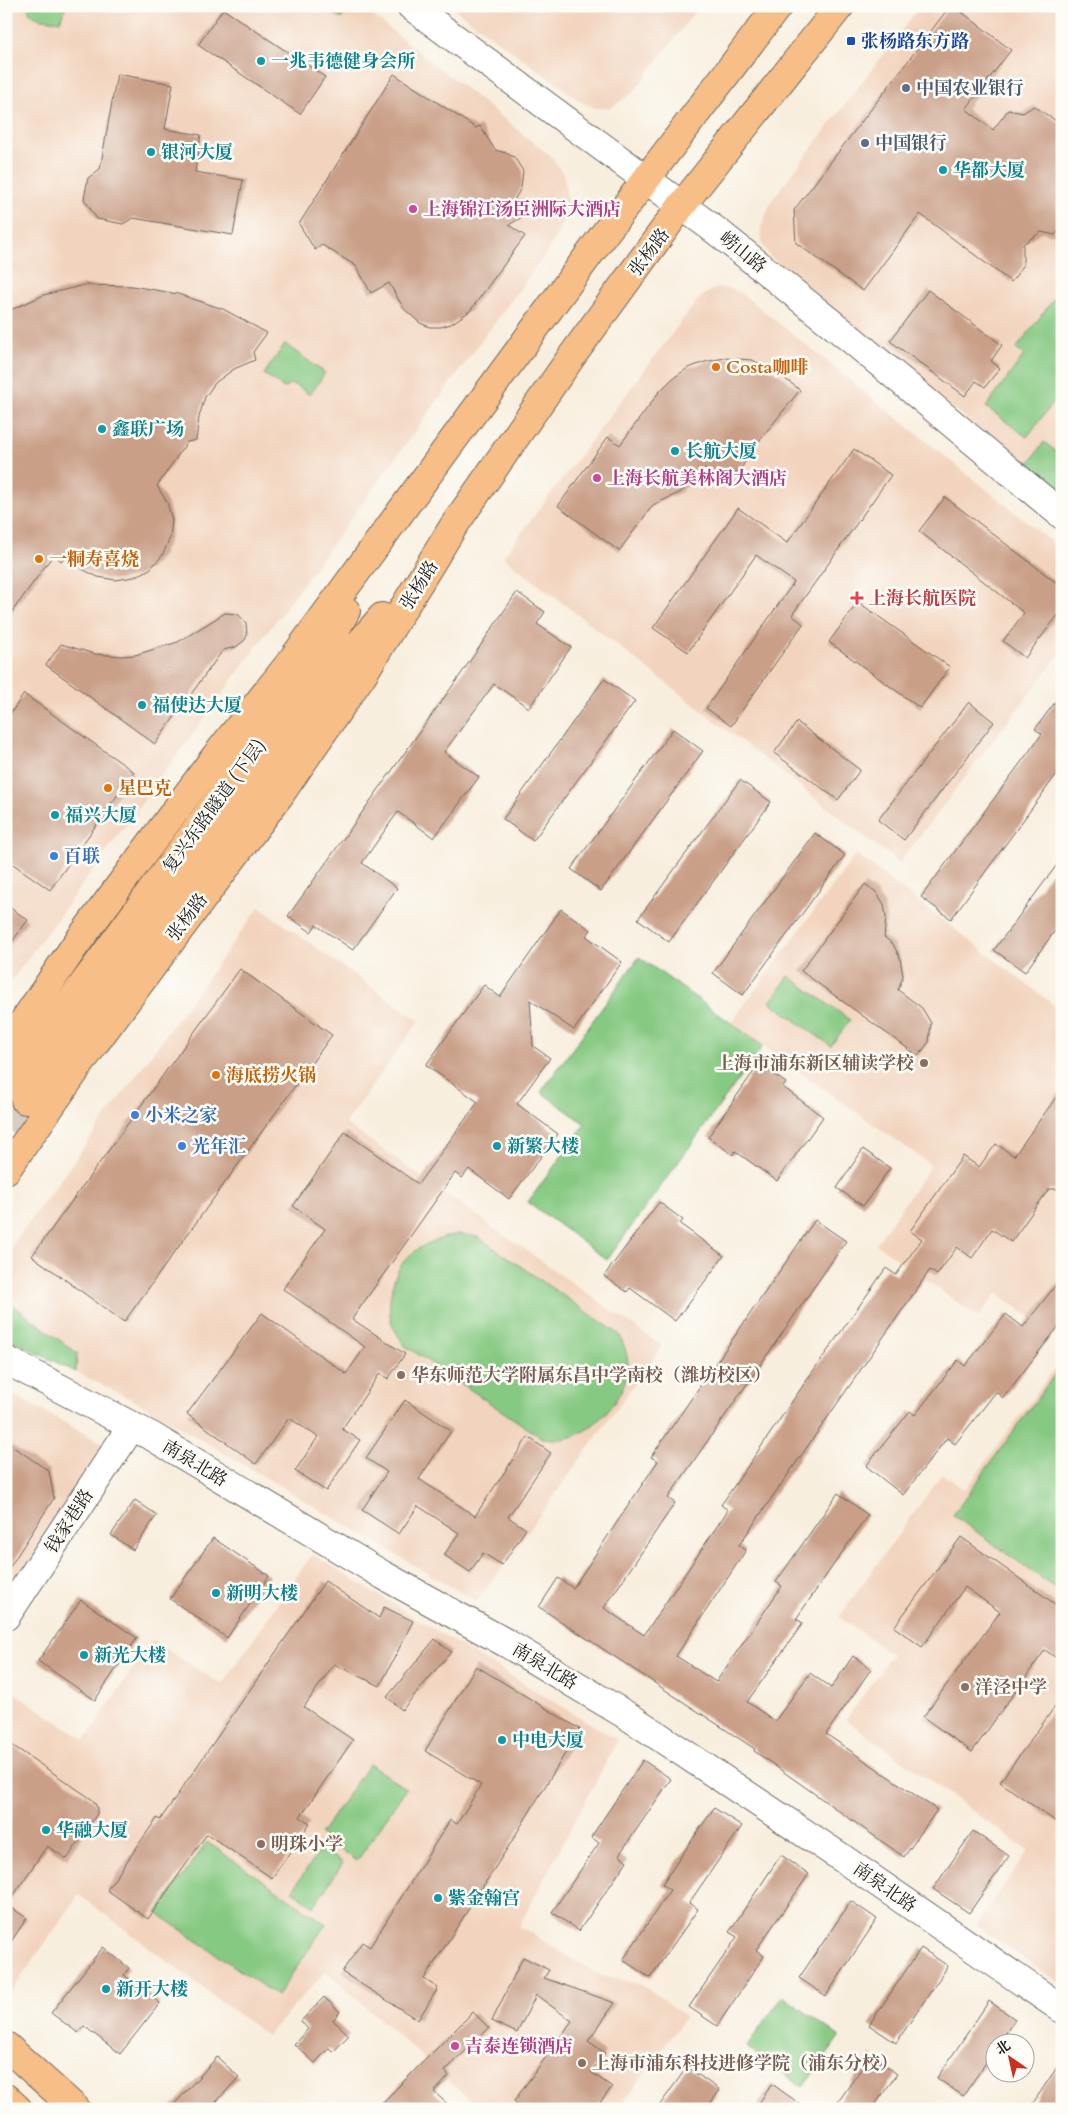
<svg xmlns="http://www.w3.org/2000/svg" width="1068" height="2115" viewBox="0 0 1068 2115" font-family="Cardo,'Noto Serif SC',serif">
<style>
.built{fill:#f2d4be}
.green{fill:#86c982;stroke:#51724f}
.building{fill:#c99f87}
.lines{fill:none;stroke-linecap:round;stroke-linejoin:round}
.major-tunnel{stroke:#d7cec1;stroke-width:28;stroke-dasharray:28 14;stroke-linecap:butt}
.minor-casing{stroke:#696660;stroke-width:30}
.major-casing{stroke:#696660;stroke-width:30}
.minor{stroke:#fff;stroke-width:28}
.major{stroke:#f7be87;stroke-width:28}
.transit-dot{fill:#1a4fb4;stroke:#fdfcf7;stroke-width:2}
.culture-dot{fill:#0f9aa8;stroke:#fdfcf7;stroke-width:2}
.service-dot{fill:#5c6f8a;stroke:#fdfcf7;stroke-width:2}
.hotel-dot{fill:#d1479c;stroke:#fdfcf7;stroke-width:2}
.food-dot{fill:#e8710a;stroke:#fdfcf7;stroke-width:2}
.health-dot{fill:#e0444e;stroke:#fdfcf7;stroke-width:2}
.shop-dot{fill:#3f7fe0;stroke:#fdfcf7;stroke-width:2}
.education-dot{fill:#8d6e63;stroke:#fdfcf7;stroke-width:2}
.labels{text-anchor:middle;stroke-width:5;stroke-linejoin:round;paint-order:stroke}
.transit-label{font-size:18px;font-weight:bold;fill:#164399;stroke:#fdfcf7;text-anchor:start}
.culture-label{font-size:18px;font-weight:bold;fill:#0d838f;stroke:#fdfcf7;text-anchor:start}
.service-label{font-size:18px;font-weight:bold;fill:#4e5e75;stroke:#fdfcf7;text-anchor:start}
.hotel-label{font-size:18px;font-weight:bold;fill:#b23c85;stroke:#fdfcf7;text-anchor:start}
.street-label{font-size:18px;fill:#1c1c1c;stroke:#fdfcf7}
.food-label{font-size:18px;font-weight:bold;fill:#c56008;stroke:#fdfcf7;text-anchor:start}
.health-label{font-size:18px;font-weight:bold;fill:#be3a42;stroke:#fdfcf7;text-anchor:start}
.shop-label{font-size:18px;font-weight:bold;fill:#366cbe;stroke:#fdfcf7;text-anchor:start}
.education-label{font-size:18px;font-weight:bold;fill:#785e54;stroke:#fdfcf7;text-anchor:start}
</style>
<rect width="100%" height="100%" fill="#fdfcf7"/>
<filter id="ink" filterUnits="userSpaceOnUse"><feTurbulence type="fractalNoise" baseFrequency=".02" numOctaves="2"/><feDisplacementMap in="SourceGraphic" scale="10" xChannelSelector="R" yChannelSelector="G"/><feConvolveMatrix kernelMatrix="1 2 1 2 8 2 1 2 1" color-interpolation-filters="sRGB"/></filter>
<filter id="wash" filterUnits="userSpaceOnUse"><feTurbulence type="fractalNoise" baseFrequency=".0096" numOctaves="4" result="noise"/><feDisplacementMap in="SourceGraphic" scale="20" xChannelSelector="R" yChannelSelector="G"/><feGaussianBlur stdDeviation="1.12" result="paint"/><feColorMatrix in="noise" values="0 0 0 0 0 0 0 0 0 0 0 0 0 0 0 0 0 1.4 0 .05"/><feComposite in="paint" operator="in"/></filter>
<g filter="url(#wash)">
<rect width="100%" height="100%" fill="#f8eede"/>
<!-- built -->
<path class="built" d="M 6,6 L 361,6 L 552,157 L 564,176 L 567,199 L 565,217 L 557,235 L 546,253 L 6,988 Z
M 450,6 L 699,6 L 633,93 L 610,108 L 595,108 L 583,103 Z
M 920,6 L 1062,6 L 1062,498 L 769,256 L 762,243 L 761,227 L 772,200 Z
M 716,288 L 729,288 L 741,293 L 1062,550 L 1062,651 L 899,863 L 503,557 L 696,302 L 705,294 Z
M 856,854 L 1062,1011 L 1062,1340 L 997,1293 L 978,1317 L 876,1244 L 931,1165 L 731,1023 Z
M 259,907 L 419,1021 L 345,1123 L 662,1346 L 477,1602 L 139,1403 L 6,1338 L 6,1254 Z
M 1062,1358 L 1062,1984 L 976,1926 L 1028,1851 L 846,1720 L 892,1654 L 839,1617 L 942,1474 L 965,1490 Z
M 6,1391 L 115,1450 L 6,1616 Z
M 312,1554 L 464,1648 L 618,1740 L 519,1926 L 597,1974 L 642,1985 L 686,2016 L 618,2109 L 480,2109 L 326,1971 L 267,2036 L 79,1895 L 6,1999 L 6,1687 L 85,1740 L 152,1640 L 222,1685 Z"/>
<!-- green -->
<path class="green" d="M 28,6 L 66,6 L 60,21 C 49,19 28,21 28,6 Z
M 324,6 L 351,6 L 341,19 Z
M 1062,288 L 1062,391 L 1027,437 L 986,407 L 1024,355 L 1016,349 Z
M 285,344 L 325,373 L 310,395 L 297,386 L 290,384 L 284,388 L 264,374 Z
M 1044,442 L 1062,456 L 1062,498 L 1025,469 Z
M 639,957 L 763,1046 L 607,1260 L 528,1202 L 585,1124 L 541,1092 Z
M 789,976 L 850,1020 L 831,1046 L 770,1002 Z
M 458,1234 L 478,1237 L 619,1334 C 624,1345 628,1354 628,1367 C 627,1396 591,1437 561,1439 C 555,1440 548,1438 542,1438 L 404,1345 C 400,1338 395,1331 392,1324 C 389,1315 389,1303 391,1294 C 396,1255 423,1242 458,1234 Z
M 10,1303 L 77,1353 L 76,1372 L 6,1338 L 6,1307 Z
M 1057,1371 L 1062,1374 L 1062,1593 L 953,1515 Z
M 369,1764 L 406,1789 L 357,1861 L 320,1835 Z
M 207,1842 L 326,1924 L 277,1996 L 157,1913 Z
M 321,1848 L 343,1863 L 314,1906 L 292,1891 Z
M 783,1996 L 840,2037 L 803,2087 L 746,2047 Z"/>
<g id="blocks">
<!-- building -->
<path class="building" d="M 950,6 L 954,6 L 1011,50 L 966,109 L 993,130 L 1008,110 L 1023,113 L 1034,106 L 1062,125 L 1062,227 L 1055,235 L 1041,232 L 1023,244 L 1023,266 L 1011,282 L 920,214 L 863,291 L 796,243 L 794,210 Z
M 223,9 L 325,77 L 300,114 L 198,45 Z
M 117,74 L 173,84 L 165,129 L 201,135 L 195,172 L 243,180 L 233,235 L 133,218 L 123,224 L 97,219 L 84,199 L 88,178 L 100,169 Z
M 394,74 L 476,128 L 480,126 L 495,150 L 506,153 L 514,157 L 523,171 L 521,188 L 513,202 L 522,217 L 509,225 L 525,236 L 470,311 L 451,324 L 441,327 L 430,327 L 420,323 L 404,309 L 389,283 L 371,293 L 356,266 L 322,245 L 315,250 L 299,224 Z
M 84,285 L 132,286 L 178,294 L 223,309 L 267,333 L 253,352 L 255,360 L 234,369 L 215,383 L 205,397 L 199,417 L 196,440 L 187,442 L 157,486 L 167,502 L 172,520 L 170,538 L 162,556 L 150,569 L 134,577 L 116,580 L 98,577 L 82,569 L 69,554 L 61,561 L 54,554 L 6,620 L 6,312 L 44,295 Z
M 928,290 L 1002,345 L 991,361 L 1000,368 L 985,387 L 976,381 L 965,396 L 890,341 Z
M 724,358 L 752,360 L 776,372 L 800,390 L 747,456 L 742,468 L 731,476 L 718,475 L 704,469 L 681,492 L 653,505 L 619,551 L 558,506 L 608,437 L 620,445 L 659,392 L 672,379 L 688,368 L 705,362 Z
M 854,449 L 891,475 L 792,615 L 803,624 L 731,726 L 706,708 L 794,582 L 756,555 L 688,652 L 653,628 L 738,508 L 787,543 Z
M 945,497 L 1062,587 L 1062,610 L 1025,658 L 1003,641 L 1024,613 L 919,531 Z
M 517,592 L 545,612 L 537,624 L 571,647 L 529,708 L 494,684 L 444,752 L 479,777 L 434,838 L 398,812 L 383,833 L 362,863 L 397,888 L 353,950 L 316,925 L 311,932 L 288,916 L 461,674 Z
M 858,602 L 950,667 L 920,708 L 829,642 Z
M 225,613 L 238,614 L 246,623 L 247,635 L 245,640 L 236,647 L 223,650 L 155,744 L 46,665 L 61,644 L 95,654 L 121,656 L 135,655 L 178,642 Z
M 604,679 L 635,701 L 533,841 L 503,819 Z
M 1062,693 L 1062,767 L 951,919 L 921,897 L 1042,734 L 1035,729 Z
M 24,694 L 134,772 L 50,890 L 6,859 L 6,720 Z
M 969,702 L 994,722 L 904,840 L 878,820 Z
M 797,722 L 860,770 L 838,800 L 774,753 Z
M 673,729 L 703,751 L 601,891 L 571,869 Z
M 740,780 L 771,802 L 669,942 L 638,919 Z
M 815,833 L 845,855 L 743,995 L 713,973 Z
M 1062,858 L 1062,921 L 1025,972 L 994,950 Z
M 865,884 L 876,892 L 884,904 L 886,917 L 884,937 L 893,944 L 900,958 L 903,976 L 898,990 L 922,1008 L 931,1023 L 929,1042 L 918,1056 L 801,971 Z
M 6,905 L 28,920 L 6,950 Z
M 561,909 L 591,930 L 586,936 L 622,962 L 574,1030 L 530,1000 L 533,1046 L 550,1058 L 517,1104 L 558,1134 L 509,1199 L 469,1169 L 462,1178 L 455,1173 L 352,1319 L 405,1354 L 388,1379 L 380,1373 L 342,1429 L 360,1440 L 326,1491 L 295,1471 L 318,1437 L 289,1418 L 256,1464 L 187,1414 L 262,1313 L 346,1374 L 365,1347 L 283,1289 L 325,1229 L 293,1206 L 345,1132 L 418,1184 L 478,1102 L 426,1065 L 484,985 L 500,997 Z
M 240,969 L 332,1035 L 124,1322 L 32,1256 Z
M 759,1064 L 786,1083 L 783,1087 L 823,1117 L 777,1181 L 735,1151 L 733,1155 L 708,1137 Z
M 1062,1089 L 1062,1189 L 1049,1189 L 1011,1242 L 992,1229 L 972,1258 L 957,1247 L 937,1275 L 930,1270 L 739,1545 L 746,1550 L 676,1656 L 716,1682 L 782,1586 L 776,1582 L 838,1493 L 868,1515 L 796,1619 L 803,1623 L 747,1702 L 775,1721 L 810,1673 L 831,1688 L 853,1656 L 871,1669 L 826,1734 L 937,1810 L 904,1857 L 754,1751 L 755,1749 L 539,1607 L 558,1578 L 573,1588 L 658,1461 L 651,1457 L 815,1220 L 846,1241 L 668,1498 L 675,1503 L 604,1608 L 644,1635 L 728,1510 L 721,1505 L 811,1374 L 886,1268 L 896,1275 L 922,1239 L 910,1231 L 963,1156 L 979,1167 L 996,1144 L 1014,1156 Z
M 863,1149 L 890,1168 L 863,1206 L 837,1188 Z
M 659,1202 L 683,1220 L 680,1224 L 724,1256 L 675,1321 L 630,1288 L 627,1292 L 604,1276 Z
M 1062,1277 L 1062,1322 L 1003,1398 L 996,1392 L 955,1444 L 947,1438 L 903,1495 L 866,1466 L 910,1411 L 915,1415 L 958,1360 L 965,1366 L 1006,1314 L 1023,1327 Z
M 405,1400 L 451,1431 L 419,1479 L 475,1516 L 528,1437 L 551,1453 L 508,1517 L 526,1529 L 502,1565 L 483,1553 L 470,1572 L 444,1555 L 459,1533 L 418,1506 L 399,1534 L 362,1510 L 387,1472 L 366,1458 Z
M 6,1442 L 49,1471 L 54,1498 L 6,1573 Z
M 135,1500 L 157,1515 L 133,1550 L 111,1535 Z
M 961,1537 L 1062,1609 L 1062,1662 L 1045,1650 L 972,1752 L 923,1717 L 1000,1612 L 965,1587 L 922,1647 L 894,1627 Z
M 213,1538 L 269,1576 L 227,1638 L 170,1599 Z
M 325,1581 L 379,1618 L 384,1607 L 413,1621 L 380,1686 L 334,1664 L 304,1707 L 353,1740 L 300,1817 L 310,1823 L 272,1878 L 207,1834 L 148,1919 L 107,1890 L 157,1818 L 160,1820 Z
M 81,1600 L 137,1638 L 95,1700 L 38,1661 Z
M 435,1639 L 451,1652 L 402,1710 L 387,1697 Z
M 476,1666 L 580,1729 L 510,1844 L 424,1979 L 438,1988 L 418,2020 L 342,1972 L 362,1942 L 370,1947 L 450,1820 L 457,1824 L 481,1785 L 425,1751 Z
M 1062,1697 L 1062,1826 L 1000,1782 Z
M 6,1741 L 93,1800 L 97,1807 L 97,1814 L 67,1859 L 47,1846 L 7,1905 L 27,1918 L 6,1949 Z
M 643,1760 L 671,1779 L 619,1855 L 627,1861 L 579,1931 L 552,1912 L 599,1843 L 591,1837 Z
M 714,1808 L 742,1826 L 689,1903 L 698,1909 L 650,1978 L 623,1960 L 670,1890 L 662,1884 Z
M 973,1831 L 1009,1856 L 969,1913 L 933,1889 Z
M 781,1855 L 809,1874 L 756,1950 L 764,1956 L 717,2026 L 689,2007 L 737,1937 L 729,1932 Z
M 851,1901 L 877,1919 L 826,1996 L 799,1978 Z
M 103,1947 L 129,1968 L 124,1975 L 160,2003 L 120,2054 L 84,2026 L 78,2033 L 51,2013 Z
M 921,1948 L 948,1966 L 896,2043 L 869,2025 Z
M 523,1957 L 549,1970 L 544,1978 L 615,2003 L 588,2041 L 605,2053 L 591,2072 L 612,2087 L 595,2109 L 525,2109 L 514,2101 L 572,2021 L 536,1995 L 517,2033 L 492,2021 Z
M 324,1997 L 340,2012 L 333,2020 L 349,2035 L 333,2052 L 329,2048 L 315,2063 L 294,2044 L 308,2029 L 301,2021 Z
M 989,2001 L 1015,2019 L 1000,2042 L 996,2042 L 996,2048 L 963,2096 L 937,2078 Z
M 473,2012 L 489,2028 L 445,2071 L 449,2076 L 434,2092 L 453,2109 L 376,2109 Z
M 871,2055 L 897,2074 L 872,2109 L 833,2109 Z
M 217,2057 L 239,2077 L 217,2101 L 210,2109 L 170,2109 Z
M 1062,2060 L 1062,2109 L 1029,2109 Z
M 687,2067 L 720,2090 L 706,2109 L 657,2109 Z
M 772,2084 L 807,2109 L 755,2109 Z"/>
</g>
</g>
<g filter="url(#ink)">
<use href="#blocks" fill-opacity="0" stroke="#696660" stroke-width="1"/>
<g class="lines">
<!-- major-tunnel -->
<path class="major-tunnel" d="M 6,1128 L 25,1100"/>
<!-- minor casing -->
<g class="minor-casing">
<path id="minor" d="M 411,6 L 719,233 L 851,339 L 1062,515
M 6,1360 L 153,1437 L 383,1575 L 508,1644 L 631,1718 L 839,1856 L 1062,2009
M 6,1616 L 132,1426"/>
</g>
<!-- major casing -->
<g class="major-casing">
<path id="major" d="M 6,1047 L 74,947 L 215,757 L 289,664 L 602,237 L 778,6
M 9,1086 L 313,670 L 346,611
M 25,1100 L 255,791 L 342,664 L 382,617
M 6,1170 L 95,1043 L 279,796 L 363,674 L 453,527 L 572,356 L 682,205 L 840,6
M 6,2046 L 76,2109
M 6,2098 L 18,2109"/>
</g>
<!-- minor -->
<use href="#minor" class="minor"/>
<!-- major -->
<use href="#major" class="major"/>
</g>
</g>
<!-- markers -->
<rect class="transit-dot" x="846" y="36" width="10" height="10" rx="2.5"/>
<g class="culture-dot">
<circle cx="261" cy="61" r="5"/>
<circle cx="151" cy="152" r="5"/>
<circle cx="943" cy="170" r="5"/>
<circle cx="102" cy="429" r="5"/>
<circle cx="675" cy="451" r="5"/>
<circle cx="142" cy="705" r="5"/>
<circle cx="55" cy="815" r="5"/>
<circle cx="497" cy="1146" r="5"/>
<circle cx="216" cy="1593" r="5"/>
<circle cx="84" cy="1655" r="5"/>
<circle cx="502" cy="1740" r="5"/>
<circle cx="46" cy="1830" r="5"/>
<circle cx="438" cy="1898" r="5"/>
<circle cx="106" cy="1989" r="5"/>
</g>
<g class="service-dot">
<circle cx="906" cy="88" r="5"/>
<circle cx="865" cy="143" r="5"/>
</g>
<g class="hotel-dot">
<circle cx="413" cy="209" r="5"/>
<circle cx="597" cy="478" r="5"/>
<circle cx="455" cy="2046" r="5"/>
</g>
<g class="food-dot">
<circle cx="716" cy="367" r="5"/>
<circle cx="39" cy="559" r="5"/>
<circle cx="108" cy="788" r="5"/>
<circle cx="216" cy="1075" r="5"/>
</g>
<path class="health-dot" d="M854.5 590.5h5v5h5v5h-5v5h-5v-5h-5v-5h5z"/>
<g class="shop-dot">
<circle cx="54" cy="856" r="5"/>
<circle cx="135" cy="1115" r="5"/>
<circle cx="182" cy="1146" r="5"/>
</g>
<g class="education-dot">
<circle cx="924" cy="1063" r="5"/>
<circle cx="401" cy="1375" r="5"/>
<circle cx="965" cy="1687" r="5"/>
<circle cx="261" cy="1844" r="5"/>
<circle cx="582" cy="2063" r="5"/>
</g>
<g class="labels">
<!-- transit labels -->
<g class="transit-label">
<text x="861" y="47">张杨路东方路</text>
</g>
<!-- culture labels -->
<g class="culture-label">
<text x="271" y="67">一兆韦德健身会所</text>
<text x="161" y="158">银河大厦</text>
<text x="953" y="176">华都大厦</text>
<text x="112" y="435">鑫联广场</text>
<text x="685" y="457">长航大厦</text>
<text x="152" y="711">福使达大厦</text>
<text x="65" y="821">福兴大厦</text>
<text x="507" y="1152">新繁大楼</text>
<text x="226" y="1599">新明大楼</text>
<text x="94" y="1661">新光大楼</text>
<text x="512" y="1746">中电大厦</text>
<text x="56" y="1836">华融大厦</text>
<text x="448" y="1904">紫金翰宫</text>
<text x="116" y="1995">新开大楼</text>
</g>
<!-- service labels -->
<g class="service-label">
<text x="916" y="94">中国农业银行</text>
<text x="875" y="149">中国银行</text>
</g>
<!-- hotel labels -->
<g class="hotel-label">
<text x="423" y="215">上海锦江汤臣洲际大酒店</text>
<text x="607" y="484">上海长航美林阁大酒店</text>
<text x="465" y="2052">吉泰连锁酒店</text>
</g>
<!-- street labels -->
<g class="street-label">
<text transform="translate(649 252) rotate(-53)" y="6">张杨路</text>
<text transform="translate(743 252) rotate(39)" y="6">崂山路</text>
<text transform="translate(419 585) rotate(-58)" y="6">张杨路</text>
<text transform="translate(214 806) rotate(-54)" y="6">复兴东路隧道 (下层)</text>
<text transform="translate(187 917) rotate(-53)" y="6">张杨路</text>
<text transform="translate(195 1463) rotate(31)" y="6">南泉北路</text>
<text transform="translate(69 1521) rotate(-57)" y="6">钱家巷路</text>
<text transform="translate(545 1666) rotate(31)" y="6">南泉北路</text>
<text transform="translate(885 1887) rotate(35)" y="6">南泉北路</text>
</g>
<!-- food labels -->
<g class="food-label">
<text x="726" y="373">Costa咖啡</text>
<text x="49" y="565">一粡寿喜烧</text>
<text x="118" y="794">星巴克</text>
<text x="226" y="1081">海底捞火锅</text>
</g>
<!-- health labels -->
<g class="health-label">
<text x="868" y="604">上海长航医院</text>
</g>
<!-- shop labels -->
<g class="shop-label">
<text x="64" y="862">百联</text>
<text x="145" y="1121">小米之家</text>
<text x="192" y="1152">光年汇</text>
</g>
<!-- education labels -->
<g class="education-label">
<text x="914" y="1069" text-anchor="end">上海市浦东新区辅读学校</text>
<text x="411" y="1381">华东师范大学附属东昌中学南校（潍坊校区）</text>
<text x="975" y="1693">洋泾中学</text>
<text x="271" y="1850">明珠小学</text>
<text x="592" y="2069">上海市浦东科技进修学院（浦东分校）</text>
</g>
</g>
<!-- margin -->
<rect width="1068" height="2115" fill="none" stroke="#fdfcf7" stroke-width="25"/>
<!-- north arrow -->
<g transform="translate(1010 2058) rotate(326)"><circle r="24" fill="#fdfcf7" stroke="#a3a29f"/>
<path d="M0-4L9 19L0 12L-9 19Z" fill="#c8321e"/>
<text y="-8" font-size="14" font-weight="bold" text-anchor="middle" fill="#1c1c1c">北</text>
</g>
</svg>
